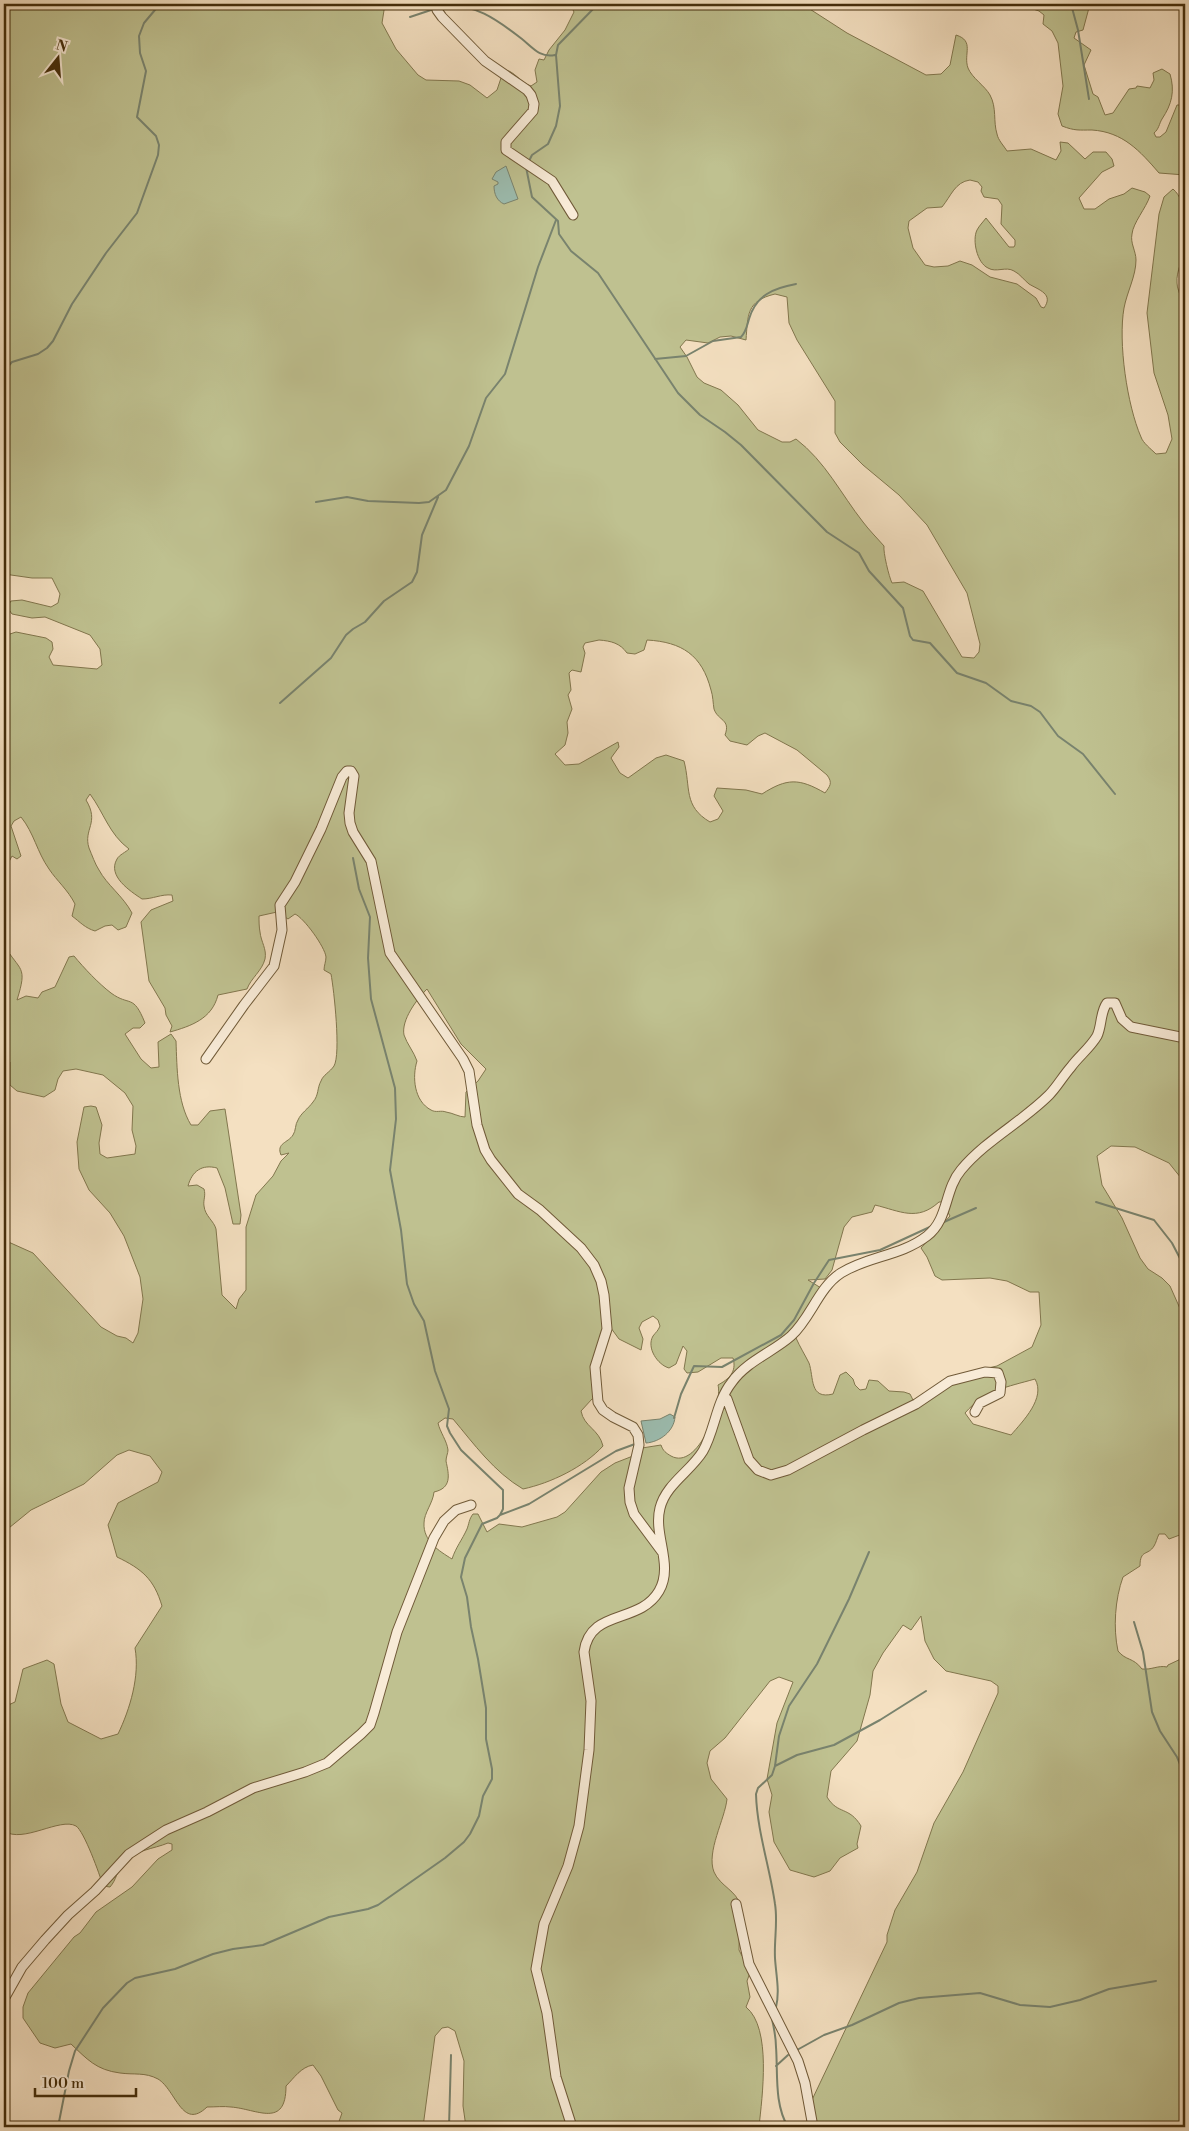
<svg xmlns="http://www.w3.org/2000/svg" width="1189" height="2131" viewBox="0 0 1189 2131" font-family="'Libre Bodoni',serif">
<style>
.green{fill:#bfc190;stroke:#82774e;fill-rule:evenodd}
.water{fill:#9cbdb0;stroke:#79836e}
.lines{fill:none;stroke-linecap:round;stroke-linejoin:round}
.stream{stroke:#79836e;stroke-width:2}
.minor-casing{stroke:#705a38;stroke-width:11}
.minor{stroke:#f8ebd7;stroke-width:9}
</style>
<rect width="100%" height="100%" fill="#f4e0c1"/>
<filter id="stains"><feTurbulence type="fractalNoise" baseFrequency=".004" numOctaves="4"/><feColorMatrix values="0 0 0 0 .2 0 0 0 0 .09 0 0 0 0 .02 0 0 0 .5 -.17"/></filter>
<radialGradient id="worn" r=".72"><stop offset=".6" stop-color="#630" stop-opacity="0"/><stop offset="1" stop-color="#630" stop-opacity=".3"/></radialGradient>
<!-- green -->
<path class="green" d="M 4,4 L 124,4 L 125,9 L 129,4 L 385,4 L 382,23 L 396,49 L 418,75 L 426,80 L 459,81 L 470,85 L 487,98 L 497,90 L 503,72 L 509,71 C 517,75 522,83 531,86 L 537,82 L 535,70 L 539,59 L 544,60 L 549,50 L 565,30 L 574,12 L 571,6 L 565,4 L 802,4 L 847,33 L 926,75 L 941,74 L 950,65 L 956,35 C 975,41 963,54 968,68 C 972,78 985,86 990,95 C 997,108 993,121 997,134 C 998,140 1004,146 1007,151 L 1031,149 L 1056,160 L 1061,151 L 1060,142 L 1068,143 L 1085,159 L 1093,152 L 1106,152 L 1112,159 L 1114,166 L 1102,172 L 1079,198 L 1084,209 L 1095,209 L 1109,199 L 1124,194 L 1132,188 L 1145,192 L 1150,196 C 1146,208 1133,223 1132,234 C 1130,243 1136,251 1136,260 C 1136,276 1127,292 1124,308 C 1118,342 1127,405 1141,437 C 1143,443 1151,449 1156,454 L 1166,453 L 1172,439 L 1168,415 L 1154,373 L 1147,313 L 1159,214 L 1164,197 L 1173,189 C 1187,201 1188,231 1185,248 C 1183,260 1176,271 1177,283 C 1177,288 1180,294 1181,298 L 1185,299 L 1185,1183 L 1169,1163 L 1135,1147 L 1111,1146 L 1097,1156 L 1102,1185 L 1122,1218 L 1140,1258 L 1148,1269 L 1162,1278 L 1170,1286 L 1182,1313 L 1185,1311 L 1185,1533 L 1169,1539 L 1165,1534 L 1159,1534 C 1157,1538 1156,1543 1154,1546 C 1148,1556 1140,1549 1140,1566 L 1123,1577 C 1115,1599 1113,1628 1118,1651 C 1126,1661 1133,1657 1142,1669 C 1152,1670 1158,1665 1167,1667 L 1168,1665 L 1185,1657 L 1185,2127 L 816,2127 L 811,2102 L 887,1942 L 887,1935 L 895,1910 L 917,1872 L 934,1823 L 963,1772 L 998,1693 L 998,1686 L 991,1681 L 946,1671 L 934,1659 L 925,1641 L 921,1616 L 911,1630 L 903,1625 L 883,1653 L 873,1671 L 870,1695 L 857,1741 L 831,1771 L 827,1797 C 838,1815 849,1806 861,1826 L 857,1844 L 858,1848 L 840,1858 L 830,1871 L 814,1877 L 790,1870 L 774,1842 L 769,1812 L 772,1795 L 767,1779 L 777,1723 L 793,1682 L 779,1677 L 770,1681 L 725,1738 L 710,1751 L 707,1763 L 711,1779 L 727,1799 C 725,1819 706,1852 714,1872 C 720,1886 737,1891 740,1905 L 739,1950 L 742,1956 L 748,1959 L 751,1970 L 747,1981 L 750,1997 L 746,2007 C 772,2028 762,2097 759,2127 L 466,2127 L 463,2106 L 464,2061 L 455,2031 L 448,2027 L 442,2028 L 435,2036 L 423,2127 L 337,2127 L 342,2113 L 338,2110 L 321,2076 L 313,2065 C 301,2067 294,2078 286,2086 C 286,2129 257,2109 231,2107 C 224,2106 215,2107 207,2107 C 182,2131 176,2090 158,2079 C 145,2072 134,2075 120,2073 C 96,2070 87,2059 71,2044 L 55,2048 L 40,2043 L 23,2018 L 23,2007 L 28,1993 L 74,1937 L 80,1933 L 96,1912 L 132,1887 L 158,1859 L 172,1850 L 172,1844 L 168,1843 C 154,1849 133,1850 123,1864 C 116,1872 117,1879 110,1887 L 103,1886 C 100,1875 84,1831 76,1826 C 60,1817 23,1844 4,1831 L 4,1707 L 15,1702 L 23,1669 L 47,1660 L 54,1664 L 61,1704 L 68,1722 L 101,1739 L 118,1734 C 130,1709 140,1676 135,1648 L 162,1606 C 154,1579 142,1569 117,1557 L 108,1525 L 118,1503 L 158,1482 L 162,1472 L 150,1456 L 129,1450 L 117,1455 L 84,1484 L 31,1510 L 4,1532 L 4,1240 L 33,1253 L 101,1327 L 117,1336 L 126,1338 L 133,1343 L 138,1333 L 143,1299 L 140,1277 L 124,1236 L 110,1213 L 89,1190 L 79,1169 L 77,1142 L 84,1107 L 91,1106 L 96,1107 L 102,1125 L 99,1143 L 100,1154 L 107,1158 L 135,1154 L 136,1146 L 132,1130 L 133,1106 L 125,1093 L 103,1075 L 76,1069 L 63,1071 L 58,1079 L 55,1090 L 44,1097 L 17,1091 L 10,1085 L 10,1062 L 4,1061 L 4,945 C 20,972 28,965 17,1000 L 26,996 L 38,998 L 42,992 L 55,987 L 69,957 L 74,956 C 84,968 98,983 111,993 C 130,1007 133,993 145,1023 L 140,1028 L 133,1028 L 125,1034 L 141,1059 L 151,1068 L 159,1067 L 158,1042 L 171,1034 L 176,1041 C 177,1068 177,1102 191,1125 L 198,1125 L 210,1111 L 225,1109 L 241,1215 L 240,1224 L 233,1224 L 225,1188 L 217,1168 C 202,1164 192,1171 188,1186 L 197,1185 L 204,1189 C 206,1196 203,1200 204,1206 C 205,1216 214,1221 216,1229 L 222,1295 L 236,1309 L 239,1299 L 246,1290 L 246,1227 L 256,1195 L 273,1176 L 281,1161 L 289,1153 L 281,1155 C 276,1143 288,1143 293,1135 C 296,1131 295,1124 298,1120 C 301,1113 308,1109 313,1102 C 319,1095 317,1088 321,1081 C 323,1075 330,1072 334,1066 C 341,1054 334,990 331,974 L 324,970 C 324,966 326,961 326,957 C 325,947 304,918 295,914 L 288,919 L 277,912 L 259,916 C 259,921 259,927 260,932 C 261,942 267,949 265,959 C 262,971 251,978 247,989 L 218,995 C 212,1019 191,1026 170,1032 L 172,1026 L 166,1015 L 165,1008 L 149,981 L 141,922 L 151,910 L 173,901 L 172,895 C 161,894 153,899 142,899 C 130,891 107,876 117,859 C 119,855 126,852 129,849 C 109,834 104,813 90,794 L 86,800 C 100,823 83,829 89,848 C 92,855 95,864 99,870 C 107,885 123,896 132,913 L 126,927 L 118,930 L 112,925 L 105,926 L 95,931 C 85,928 80,922 72,916 L 75,904 C 68,890 57,881 49,869 C 37,852 34,833 21,817 L 14,821 L 11,826 L 21,856 L 17,859 L 12,856 L 4,871 L 4,636 L 16,632 L 46,638 L 52,642 L 53,649 L 49,657 L 53,665 L 97,669 L 102,665 L 100,649 L 90,635 L 45,617 L 32,618 L 12,614 L 7,607 L 11,601 L 22,600 L 51,607 L 58,603 L 60,594 L 52,578 L 32,578 L 4,574 ZM 970,180 L 978,182 L 982,187 L 981,191 L 984,197 L 998,199 L 1002,205 L 1001,224 L 1015,240 L 1015,245 L 1014,247 L 1009,247 L 986,218 C 983,222 979,226 977,230 C 972,240 977,263 988,268 C 996,273 1006,266 1014,271 C 1020,274 1024,280 1029,284 C 1039,290 1054,294 1044,308 L 1041,307 L 1036,298 L 1017,284 L 990,277 L 972,265 L 960,261 L 948,266 L 934,267 L 925,265 L 913,248 L 908,228 L 909,221 L 927,208 L 942,207 C 951,196 955,182 970,180 ZM 775,294 L 787,297 L 789,323 L 797,340 L 835,401 L 835,433 L 840,442 L 863,465 L 899,495 L 927,525 L 967,593 L 980,644 L 979,652 L 974,658 L 962,657 L 923,591 L 904,582 L 892,583 C 889,577 883,552 884,546 C 877,538 869,530 863,522 C 841,494 825,461 796,439 L 790,442 L 782,442 L 758,430 L 738,405 L 721,390 L 704,383 L 697,377 L 687,357 L 680,347 L 686,340 L 708,343 L 720,337 L 731,336 L 746,340 C 748,315 746,301 775,294 ZM 599,640 C 611,641 620,643 627,653 L 635,654 L 644,650 L 647,640 C 682,642 702,655 711,690 C 713,696 713,703 714,709 C 718,721 731,719 725,735 L 730,741 L 747,745 L 758,736 L 765,733 L 797,750 L 827,775 C 833,783 830,786 825,793 C 799,778 787,778 762,794 L 746,790 L 717,788 L 714,796 L 723,811 L 718,819 L 710,822 C 683,806 691,788 684,761 L 666,755 L 656,758 L 628,778 L 620,773 L 611,758 L 619,747 L 618,742 L 579,764 L 565,765 L 555,754 L 565,745 L 568,733 L 567,722 L 572,709 L 568,695 L 571,690 L 569,673 L 572,670 L 581,672 L 585,653 L 583,647 L 585,643 ZM 427,989 L 461,1044 L 486,1069 L 478,1081 L 466,1092 L 465,1117 C 459,1117 453,1113 446,1112 C 441,1110 436,1113 431,1110 C 414,1101 412,1077 417,1061 C 414,1052 407,1044 404,1035 C 401,1020 417,999 427,989 ZM 939,1202 L 942,1202 L 950,1216 L 921,1248 L 927,1257 L 935,1276 L 942,1280 L 990,1278 L 1007,1281 L 1030,1292 L 1039,1292 L 1041,1325 L 1032,1347 L 997,1366 L 979,1370 L 947,1383 L 916,1406 L 910,1394 L 904,1392 L 889,1391 L 878,1381 L 869,1380 L 866,1389 L 860,1390 L 855,1385 L 853,1379 L 846,1372 L 840,1375 L 833,1394 C 809,1400 814,1377 809,1363 C 805,1355 800,1347 796,1338 L 817,1309 L 826,1291 L 808,1280 L 825,1279 L 832,1270 L 844,1227 L 852,1217 L 872,1212 L 875,1205 C 900,1211 917,1222 939,1202 ZM 653,1316 L 658,1320 L 660,1326 C 658,1331 656,1332 653,1336 C 646,1348 658,1365 669,1368 L 676,1364 L 683,1346 L 687,1351 L 684,1369 L 687,1373 L 698,1372 L 721,1358 L 733,1358 C 737,1372 729,1379 718,1385 C 723,1403 698,1471 671,1456 C 666,1453 663,1451 661,1445 L 642,1448 L 638,1454 L 615,1463 L 601,1472 L 565,1512 L 557,1517 L 522,1527 L 499,1524 L 487,1532 L 478,1514 L 473,1514 C 469,1519 469,1524 467,1529 C 462,1540 456,1547 452,1559 C 439,1551 423,1541 424,1523 C 424,1513 433,1503 434,1492 C 452,1488 449,1475 446,1461 C 446,1457 448,1453 448,1450 C 447,1441 440,1432 438,1423 L 445,1418 L 453,1419 C 474,1444 494,1472 523,1489 C 551,1483 584,1467 603,1446 C 599,1429 584,1427 581,1411 L 592,1399 L 596,1398 C 584,1368 596,1352 608,1324 L 619,1339 L 641,1350 L 643,1339 L 639,1328 L 642,1322 ZM 1035,1379 C 1046,1398 1023,1421 1011,1435 L 973,1424 L 965,1413 C 985,1390 1007,1387 1035,1379 Z
M 1026,4 L 1090,4 L 1083,30 L 1076,32 L 1074,38 L 1091,50 L 1084,65 L 1093,94 L 1098,97 L 1105,115 L 1113,113 L 1129,89 L 1136,88 L 1137,86 L 1150,88 L 1154,80 L 1153,73 L 1162,69 L 1170,74 C 1175,91 1172,104 1162,119 C 1159,124 1159,129 1154,133 L 1156,137 L 1160,137 L 1166,132 L 1177,105 L 1185,105 L 1185,175 L 1159,173 C 1140,151 1123,132 1092,130 C 1079,130 1075,131 1062,126 L 1058,114 L 1063,86 L 1058,43 L 1052,31 L 1043,24 L 1044,15 L 1039,11 L 1027,7 Z"/>
<!-- water -->
<path class="water" d="M 506,166 L 518,199 L 504,204 C 497,201 494,194 494,186 L 498,184 L 498,182 L 492,179 L 496,172 Z
M 670,1414 L 675,1417 C 674,1431 660,1442 646,1443 L 641,1421 L 660,1419 Z"/>
<g class="lines">
<!-- stream -->
<path class="stream" d="M 1071,4 L 1078,30 L 1089,99
M 441,7 C 471,0 499,21 522,39 C 533,48 540,58 555,55
M 410,17 L 434,9
M 529,161 L 532,155 L 548,144 L 556,126 L 560,106 L 556,55 L 558,45 L 598,4
M 526,167 L 532,197 L 558,221 L 559,234 L 571,251 L 598,273 L 678,393 L 700,415 L 725,432 L 741,445 L 827,532 L 859,553 L 869,571 L 903,608 L 910,636 L 913,640 L 930,643 L 957,673 L 986,683 L 1011,701 L 1031,706 L 1040,712 L 1058,736 L 1083,754 L 1115,794
M 655,359 L 686,356 L 713,341 L 741,337 C 746,332 747,326 749,319 C 756,295 774,288 796,284
M 4,371 L 12,362 L 38,354 L 47,348 L 53,341 L 72,304 L 106,253 L 137,213 L 158,155 L 159,145 L 156,136 L 137,117 L 146,71 L 140,53 L 139,36 L 144,23 L 160,4
M 316,502 L 347,497 L 368,501 L 419,503 L 429,502 L 446,490 L 469,446 L 486,398 L 505,374 L 538,267 L 556,220
M 280,703 L 331,658 L 346,635 L 353,629 L 365,622 L 384,601 L 412,582 L 417,572 L 422,535 L 438,497
M 353,858 L 359,889 L 370,917 L 368,958 L 371,999 L 395,1088 L 396,1119 L 390,1170 L 401,1230 L 407,1284 L 414,1304 L 424,1321 L 435,1371 L 449,1409 L 447,1426 L 450,1433 L 461,1450 L 503,1490 L 503,1509 L 500,1515
M 1096,1202 L 1154,1220 L 1172,1243 L 1185,1268
M 944,1222 L 976,1208
M 674,1418 L 681,1394 L 694,1366 L 722,1367 L 781,1335 L 794,1320 L 814,1283 L 829,1260 L 880,1250 L 932,1226
M 1134,1622 L 1143,1652 L 1152,1712 L 1160,1731 L 1177,1757 L 1185,1776
M 775,1766 L 797,1755 L 834,1745 L 880,1720 L 926,1691
M 776,2007 C 780,1991 776,1975 775,1958 C 774,1940 778,1922 775,1904 C 770,1868 757,1831 756,1794 L 758,1788 L 772,1775 L 775,1766 L 779,1736 L 789,1706 L 817,1664 L 849,1599 L 869,1552
M 772,2019 C 774,2028 776,2038 776,2047 C 778,2073 774,2104 788,2127
M 797,2050 L 824,2035 L 852,2025 L 899,2003 L 919,1998 L 980,1993 L 1020,2005 L 1050,2007 L 1080,2000 L 1109,1989 L 1156,1981
M 776,2066 L 788,2055
M 58,2127 L 69,2071 L 75,2051 L 103,2008 L 127,1983 L 135,1978 L 175,1969 L 213,1954 L 233,1949 L 263,1945 L 329,1917 L 368,1909 L 378,1905 L 445,1858 L 464,1842 L 470,1834 L 479,1816 L 483,1796 L 492,1779 L 492,1769 L 486,1739 L 486,1708 L 478,1659 L 471,1627 L 467,1597 L 461,1577 L 465,1558 L 482,1524 L 497,1518 L 500,1515 L 529,1504 L 616,1451 L 635,1444
M 449,2127 L 451,2055"/>
<!-- minor casing -->
<g class="minor-casing">
<path id="minor" d="M 437,4 L 437,10 L 442,17 L 485,61 L 527,90 L 531,95 L 534,104 L 533,111 L 506,142 L 506,150 L 552,181 L 573,215
M 206,1059 L 244,1005 L 274,966 L 282,930 L 280,905 L 295,882 L 321,829 L 342,777 L 347,771 L 351,771 L 354,776 L 349,813 L 350,823 L 353,832 L 371,861 L 390,953 L 463,1059 L 469,1071 L 477,1125 L 485,1150 L 491,1160 L 518,1194 L 540,1210 L 581,1248 L 594,1265 L 601,1281 L 604,1295 L 607,1329 L 595,1367 L 598,1402 L 603,1410 L 613,1417 L 633,1427 L 638,1435 L 639,1445 L 629,1488 L 630,1502 L 634,1514 L 663,1553
M 723,1397 L 727,1399 L 749,1460 L 758,1470 L 771,1475 L 788,1470 L 863,1430 L 916,1404 L 950,1381 L 985,1372 L 998,1373 L 1001,1382 L 1000,1393 L 980,1403 L 975,1412
M 736,1904 L 749,1964 L 798,2061 L 805,2083 L 813,2127
M 4,1999 L 22,1967 L 45,1940 L 68,1915 L 95,1891 L 129,1854 L 166,1830 L 207,1812 L 253,1788 L 305,1772 L 327,1763 L 361,1734 L 370,1725 L 374,1713 L 397,1632 L 434,1538 L 444,1521 L 456,1510 L 471,1505
M 572,2127 L 556,2077 L 547,2013 L 536,1969 L 544,1924 L 568,1866 L 579,1826 L 589,1750 L 591,1701 L 584,1652 C 590,1608 639,1625 659,1591 C 674,1565 653,1535 660,1508 C 666,1484 691,1471 703,1451 C 715,1430 716,1402 732,1382 C 747,1361 773,1352 791,1336 C 811,1318 818,1288 841,1273 C 868,1256 901,1256 927,1236 C 949,1219 944,1190 961,1170 C 986,1140 1022,1122 1049,1095 C 1057,1087 1063,1076 1071,1067 C 1078,1057 1090,1048 1097,1036 C 1102,1026 1100,1012 1107,1003 L 1115,1003 L 1122,1019 L 1131,1027 L 1185,1038"/>
</g>
<!-- minor -->
<use href="#minor" class="minor"/>
</g>
<!-- margin -->
<rect width="1189" height="2131" fill="none" stroke="#f4e0c1" stroke-width="20"/>
<rect x="5" y="5" width="1179" height="2121" fill="none" stroke="#442d0b" stroke-width="2.5"/>
<rect x="10" y="10" width="1169" height="2111" fill="none" stroke="#442d0b"/>
<!-- north arrow -->
<g transform="translate(58 58) rotate(17)" stroke="#f8ebd7" stroke-width="4" paint-order="stroke">
<path d="M0-4L9 19L0 12L-9 19Z" fill="#442d0b"/>
<text y="-8" font-size="14" font-weight="bold" text-anchor="middle" fill="#442d0b">N</text>
</g>
<!-- scale -->
<path d="M35 2088v8h101v-8" fill="none" stroke="#442d0b" stroke-width="2.5"/>
<text x="42" y="2088" font-size="15" fill="#442d0b" stroke="#f8ebd7" stroke-width="4" paint-order="stroke">100 m</text>
<rect width="100%" height="100%" filter="url(#stains)"/>
<rect width="100%" height="100%" fill="url(#worn)"/>
</svg>
